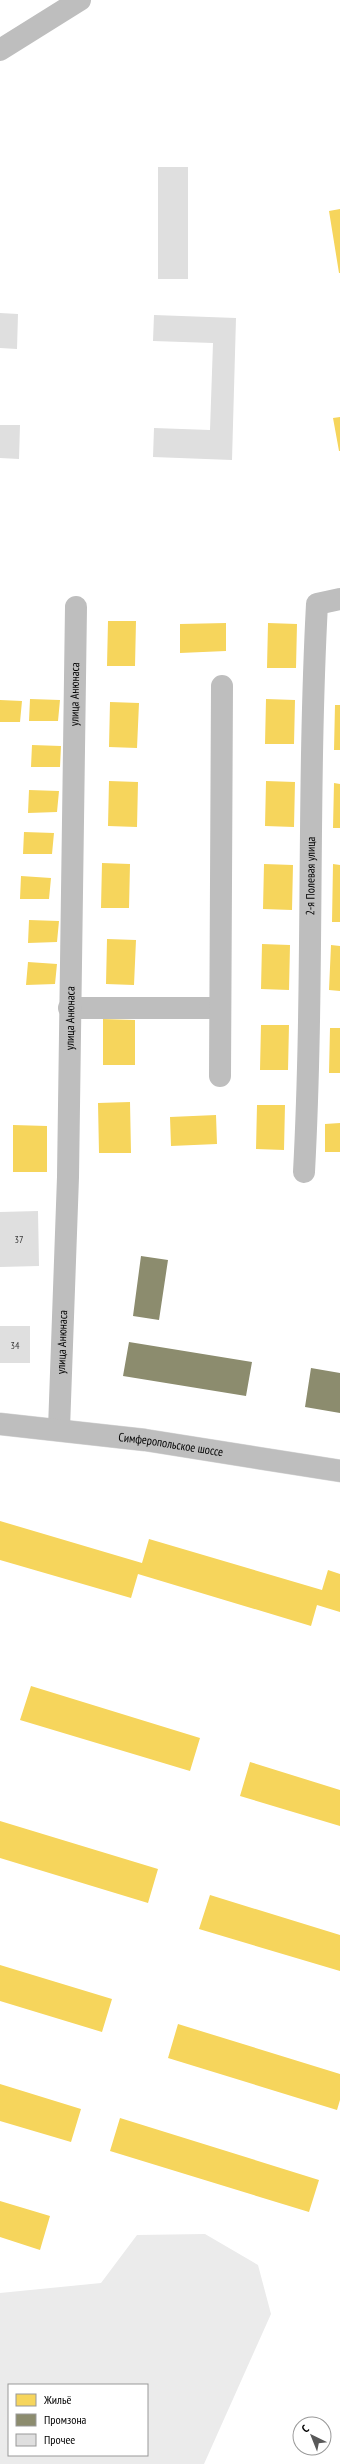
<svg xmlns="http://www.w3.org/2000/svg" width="340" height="2464" viewBox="0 0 340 2464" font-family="'PT Sans Narrow',sans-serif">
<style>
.green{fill:#ebebeb;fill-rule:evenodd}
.homes{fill:#f6d55c}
.industry{fill:#8c8c6e}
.building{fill:#dfdfdf}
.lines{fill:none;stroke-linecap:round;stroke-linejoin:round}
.major-casing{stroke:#dbdbdb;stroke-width:23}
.minor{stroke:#bebebe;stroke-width:22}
.major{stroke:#bebebe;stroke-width:22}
.labels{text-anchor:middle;stroke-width:4;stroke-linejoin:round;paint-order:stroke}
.number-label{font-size:10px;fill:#383838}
.street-label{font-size:12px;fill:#000;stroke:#fff}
</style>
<rect width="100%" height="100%" fill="#fff"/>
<!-- green -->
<path class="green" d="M 205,2234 L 258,2265 L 271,2314 L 204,2464 L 0,2464 L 0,2293 L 101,2283 L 137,2235 ZM 9,2385 L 147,2385 L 147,2455 L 9,2455 Z"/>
<!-- homes -->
<path class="homes" d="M 340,209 L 340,273 L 339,273 L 329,211 Z
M 340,417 L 340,451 L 339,451 L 333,418 Z
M 108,621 L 136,621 L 135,666 L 107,666 Z
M 226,623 L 226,651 L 180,653 L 180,624 Z
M 268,623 L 297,624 L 296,668 L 267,668 Z
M 30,699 L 60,700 L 58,721 L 29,721 Z
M 266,699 L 295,700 L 294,744 L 265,744 Z
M 0,700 L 22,701 L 20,722 L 0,722 Z
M 110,702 L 139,703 L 137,748 L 109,747 Z
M 335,705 L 340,705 L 340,750 L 334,750 Z
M 32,745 L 61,746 L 60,767 L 31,767 Z
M 109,781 L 138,782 L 137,827 L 108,826 Z
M 266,781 L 295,782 L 294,827 L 265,826 Z
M 334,783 L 340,784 L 340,828 L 333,828 Z
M 29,790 L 59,791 L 57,812 L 28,813 Z
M 24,832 L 54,833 L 52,854 L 23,854 Z
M 102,863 L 130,864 L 129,908 L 101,908 Z
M 264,864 L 293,865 L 292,910 L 263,909 Z
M 333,864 L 340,865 L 340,922 L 332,922 Z
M 21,876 L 51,878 L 49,899 L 20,899 Z
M 29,920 L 59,921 L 57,942 L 28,943 Z
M 107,939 L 136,940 L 134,985 L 106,984 Z
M 262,944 L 290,945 L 289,990 L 261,989 Z
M 331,945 L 340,946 L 340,991 L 329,990 Z
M 28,962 L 57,964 L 55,984 L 26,985 Z
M 103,1019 L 135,1020 L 135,1065 L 103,1065 Z
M 261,1025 L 289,1025 L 288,1070 L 260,1070 Z
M 330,1028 L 340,1028 L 340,1073 L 329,1073 Z
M 130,1102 L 131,1153 L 99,1153 L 98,1103 Z
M 257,1105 L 285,1105 L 284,1150 L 256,1149 Z
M 216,1115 L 217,1144 L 171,1146 L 170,1117 Z
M 340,1123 L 340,1152 L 325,1152 L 325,1124 Z
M 13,1125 L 47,1126 L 47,1172 L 13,1172 Z
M 0,1521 L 142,1563 L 149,1539 L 322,1590 L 328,1570 L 340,1574 L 340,1612 L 317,1605 L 311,1626 L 138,1574 L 131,1598 L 0,1560 Z
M 31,1686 L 200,1738 L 190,1771 L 20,1720 Z
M 250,1762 L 340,1790 L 340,1826 L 240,1796 Z
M 0,1821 L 158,1869 L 148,1903 L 0,1858 Z
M 210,1895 L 340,1935 L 340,1971 L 199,1929 Z
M 0,1965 L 112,1999 L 102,2032 L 0,2001 Z
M 178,2024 L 340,2074 L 340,2100 L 337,2110 L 168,2058 Z
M 0,2084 L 81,2109 L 71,2142 L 0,2121 Z
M 120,2118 L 319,2180 L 309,2212 L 110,2151 Z
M 0,2201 L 50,2216 L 40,2250 L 0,2237 Z"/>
<!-- industry -->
<path class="industry" d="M 141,1256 L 168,1260 L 159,1320 L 133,1316 Z
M 129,1342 L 252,1362 L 246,1396 L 123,1376 Z
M 311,1368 L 340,1373 L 340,1413 L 305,1407 Z"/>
<!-- building -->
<path class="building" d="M 158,167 L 188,167 L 188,279 L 158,279 Z
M 0,313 L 18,314 L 17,349 L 0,348 Z
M 154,315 L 236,318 L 232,460 L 153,457 L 154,428 L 210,430 L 213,343 L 153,341 Z
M 0,425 L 20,425 L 19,459 L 0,458 Z
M 38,1211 L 39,1266 L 0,1267 L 0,1212 Z
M 0,1326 L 30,1326 L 30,1363 L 0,1363 Z"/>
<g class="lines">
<!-- major casing -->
<g class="major-casing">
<g id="major">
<path id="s3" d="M 0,1424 L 145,1440 L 340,1471"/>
</g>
</g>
<!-- minor -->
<g class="minor">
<path d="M 0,50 L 80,0"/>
<path d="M 69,1008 L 220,1008"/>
<path d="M 220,1076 L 222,686"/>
<path id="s1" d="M 304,1172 C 314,983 307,793 317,604 L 340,599"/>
<path id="s2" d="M 59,1429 L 68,1177 L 76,607"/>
</g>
<!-- major -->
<use href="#major" class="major"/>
</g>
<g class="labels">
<!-- number labels -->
<g class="number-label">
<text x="19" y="1243">37</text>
<text x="15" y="1349">34</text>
</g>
<!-- street labels -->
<g class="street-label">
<text dy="4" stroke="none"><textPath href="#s2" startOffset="735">улица Анюнаса</textPath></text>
<text dy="4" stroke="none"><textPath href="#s1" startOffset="296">2-я Полевая улица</textPath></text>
<text dy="4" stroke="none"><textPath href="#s2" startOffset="411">улица Анюнаса</textPath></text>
<text dy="4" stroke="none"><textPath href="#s2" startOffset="87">улица Анюнаса</textPath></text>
<text dy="4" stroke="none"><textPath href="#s3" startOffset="172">Симферопольское шоссе</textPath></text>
</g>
</g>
<!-- legend -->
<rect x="8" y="2384" width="140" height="72" fill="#ffffff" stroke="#999999"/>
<rect x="16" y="2394" width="20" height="12" fill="#f6d55c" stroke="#999999"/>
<text x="44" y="2404" font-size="12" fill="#000000">Жильё</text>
<rect x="16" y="2414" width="20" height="12" fill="#8c8c6e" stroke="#999999"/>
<text x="44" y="2424" font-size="12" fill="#000000">Промзона</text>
<rect x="16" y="2434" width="20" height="12" fill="#dfdfdf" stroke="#999999"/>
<text x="44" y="2444" font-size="12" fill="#000000">Прочее</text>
<!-- north arrow -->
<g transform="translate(312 2436) rotate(317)"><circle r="19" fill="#ffffff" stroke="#999999"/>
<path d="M0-3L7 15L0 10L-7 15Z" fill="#595959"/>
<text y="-6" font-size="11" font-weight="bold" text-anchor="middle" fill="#000000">С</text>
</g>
</svg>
